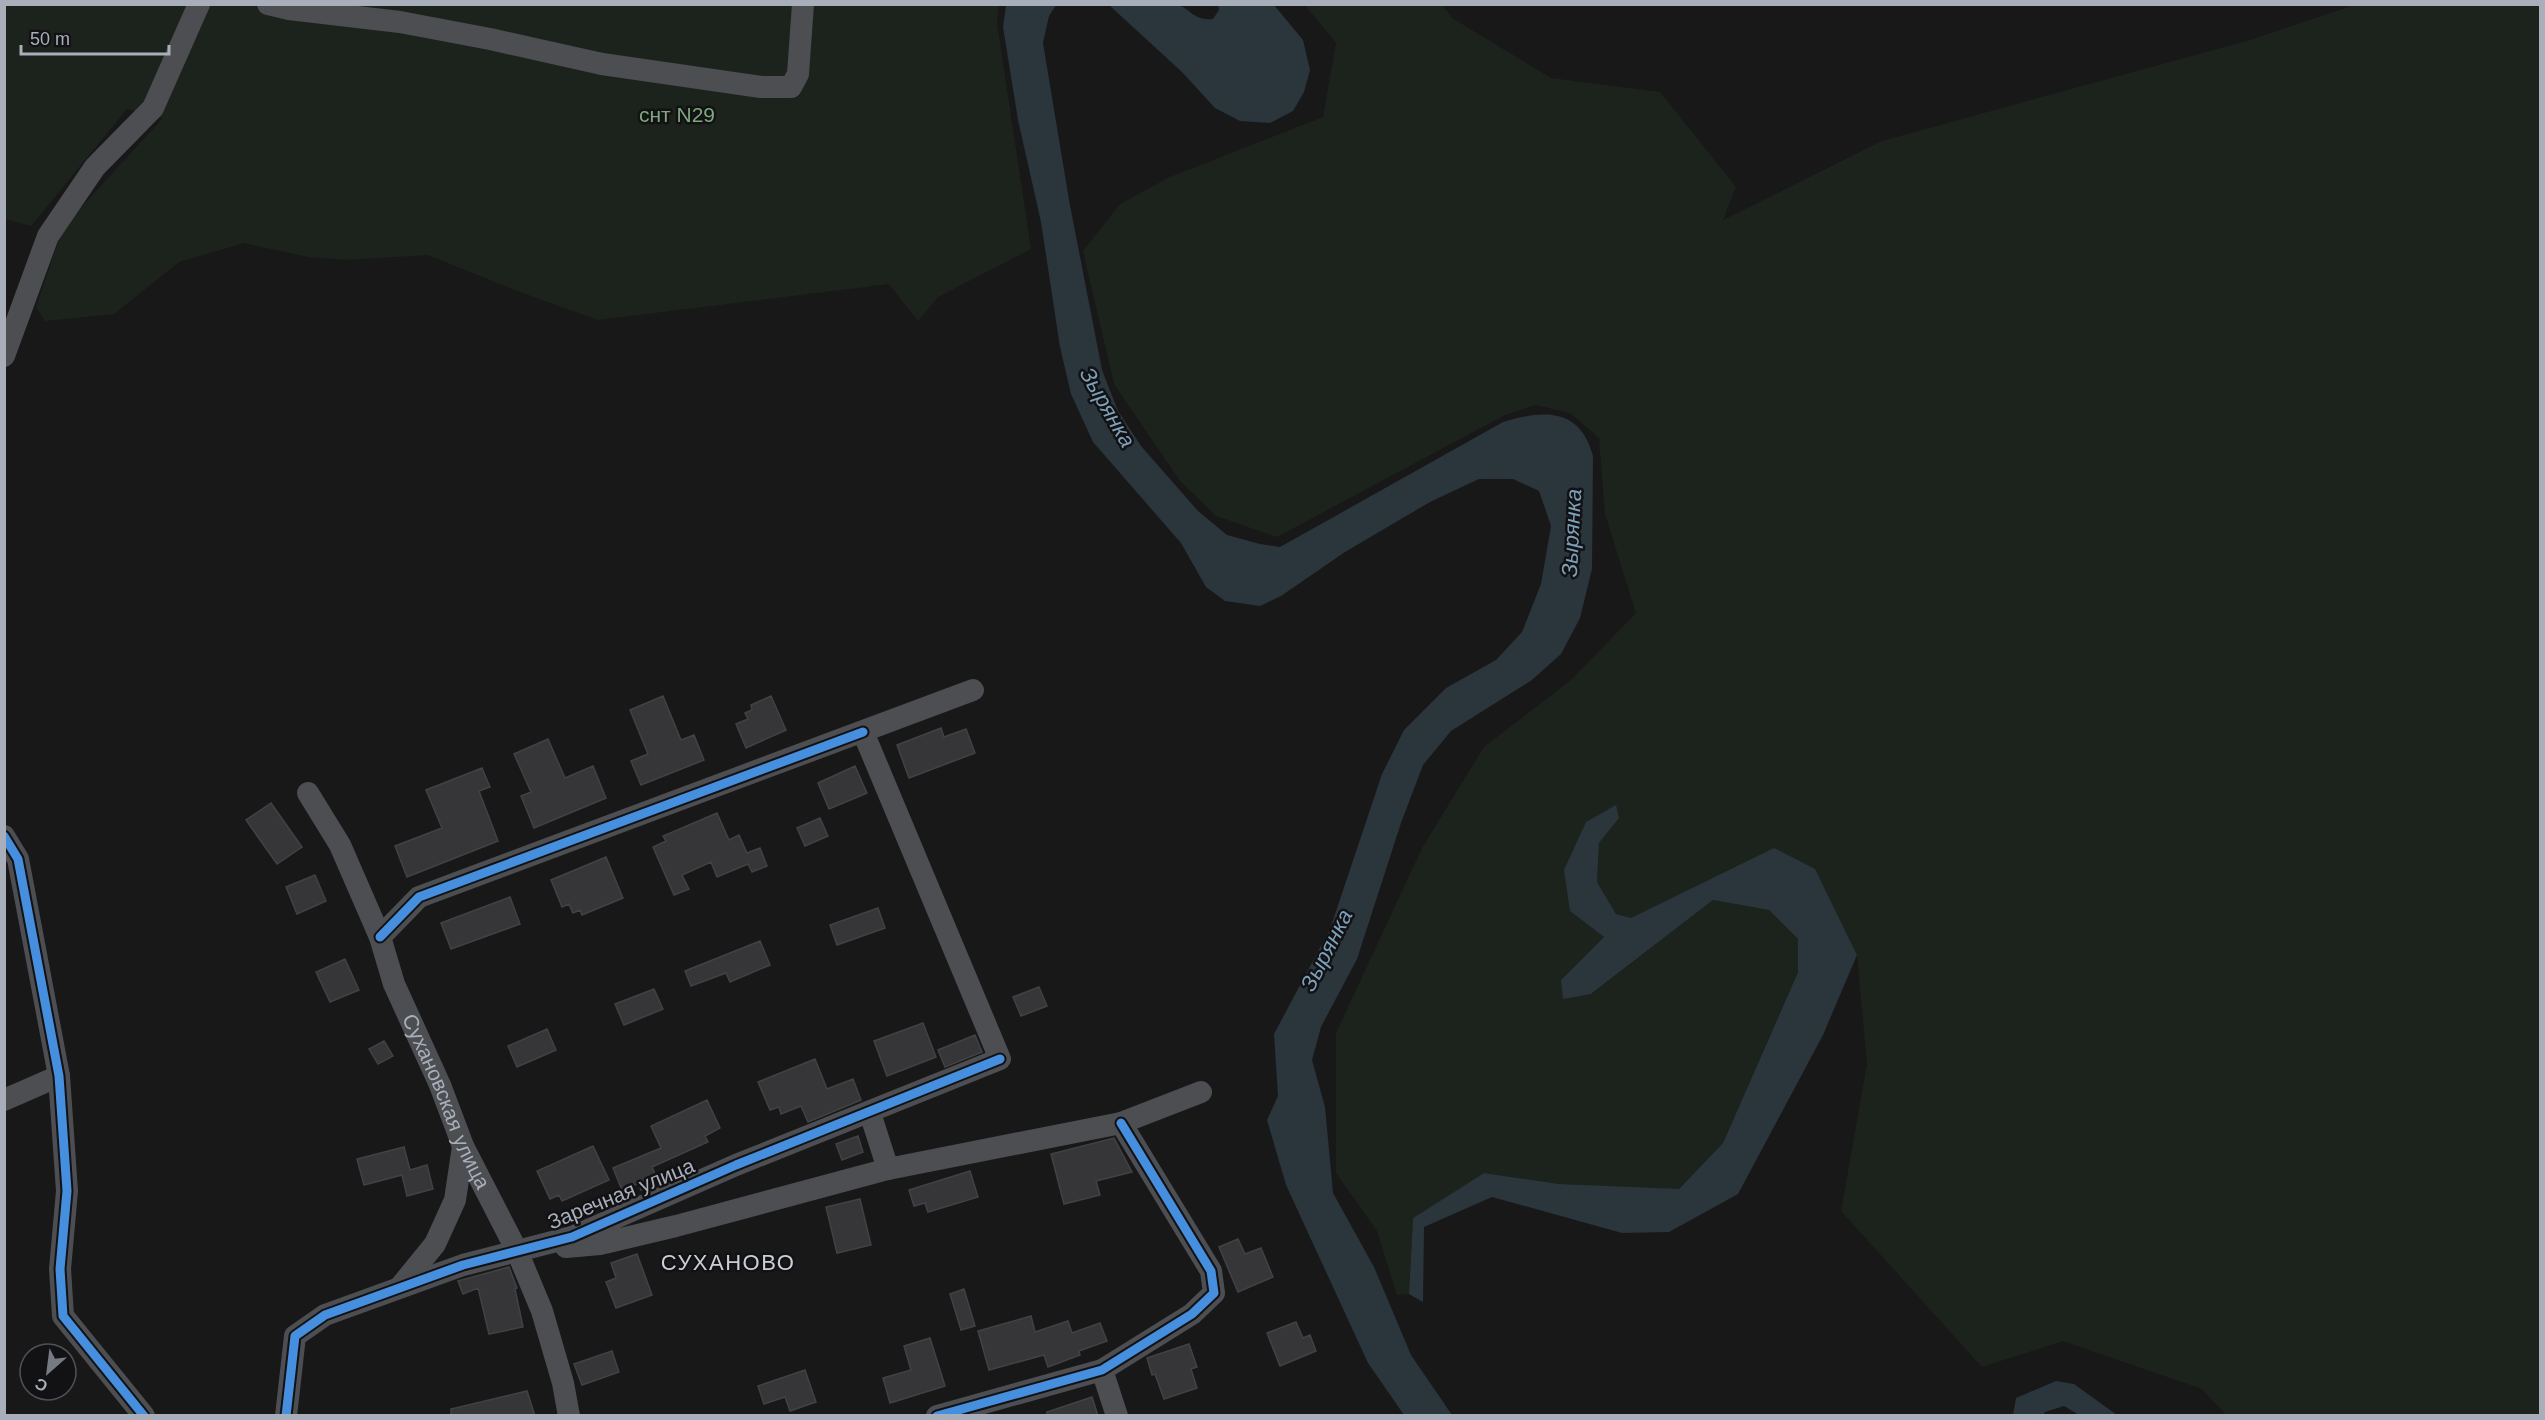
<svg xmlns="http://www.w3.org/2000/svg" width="2545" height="1420" viewBox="0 0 2545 1420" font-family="Helvetica,sans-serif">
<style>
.green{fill:#1c231c}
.water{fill:#2a353c}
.building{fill:#363638;stroke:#414245;stroke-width:1.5}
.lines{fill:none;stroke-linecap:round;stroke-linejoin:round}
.minor{stroke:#4c4e52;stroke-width:22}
.cycleway-casing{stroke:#121215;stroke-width:13}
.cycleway{stroke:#468fdf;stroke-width:9}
.labels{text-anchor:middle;stroke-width:5;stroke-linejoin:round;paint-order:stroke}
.park-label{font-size:21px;fill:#7ea77e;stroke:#121215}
.street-label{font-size:21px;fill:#a9afba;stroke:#121215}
.water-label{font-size:22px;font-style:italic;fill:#7da0b8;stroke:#121215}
.neighbourhood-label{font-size:22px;letter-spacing:1.5px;fill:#caced6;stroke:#121215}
</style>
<rect width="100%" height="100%" fill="#181819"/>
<!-- green -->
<path class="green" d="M 4,5 L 999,5 L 997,23 L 1031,249 L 938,297 L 918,321 L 889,284 L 598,320 L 520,292 L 428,255 L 345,260 L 308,257 L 244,243 L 179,262 L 114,314 L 45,321 L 36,307 L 63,227 L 163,118 L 127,109 L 31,226 L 5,219 Z
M 1305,5 L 1443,5 L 1452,18 L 1551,78 L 1660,92 L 1736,187 L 1723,220 L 1882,141 L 2250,40 L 2355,5 L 2540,5 L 2540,1415 L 2226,1415 L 2202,1389 L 2063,1341 L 1982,1367 L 1841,1211 L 1867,1064 L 1857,955 L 1815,870 L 1660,905 L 1631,918 L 1616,914 L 1597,882 L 1599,843 L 1618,818 L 1586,822 L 1570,911 L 1604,937 L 1561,980 L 1592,994 L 1713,900 L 1769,910 L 1798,939 L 1798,971 L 1723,1143 L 1678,1190 L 1559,1184 L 1484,1173 L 1413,1218 L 1409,1294 L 1397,1295 L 1377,1231 L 1336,1173 L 1336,1033 L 1422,848 L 1484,747 L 1571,680 L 1636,613 L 1605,514 L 1599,438 L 1570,413 L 1536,405 L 1505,415 L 1277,537 L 1216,516 L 1180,481 L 1114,384 L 1083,251 L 1120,204 L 1170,177 L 1323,117 L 1336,43 Z"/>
<!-- water -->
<path class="water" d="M 1006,5 L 1056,5 L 1049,16 L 1043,43 L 1069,200 L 1102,370 L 1118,411 L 1141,446 L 1198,511 L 1227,535 L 1260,544 L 1280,547 L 1503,422 C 1543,410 1580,407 1593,456 L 1592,569 L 1580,618 L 1561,654 L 1532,680 L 1451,731 L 1423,765 L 1401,823 L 1357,959 L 1321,1027 L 1312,1060 L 1325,1107 L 1333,1193 L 1374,1267 L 1411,1355 L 1452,1415 L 1404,1415 L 1368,1363 L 1286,1185 L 1267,1120 L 1278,1096 L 1274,1034 L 1330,929 L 1382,774 L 1404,730 L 1446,688 L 1496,660 L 1522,632 L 1541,584 L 1551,526 L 1539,491 L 1513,479 L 1479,479 L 1430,502 L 1345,552 L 1281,596 L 1260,606 L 1225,601 L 1206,587 L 1181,543 L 1093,442 L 1071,394 L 1060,347 L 1041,222 L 1018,120 L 1003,27 Z
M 1109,5 C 1127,3 1155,2 1175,4 C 1190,7 1192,21 1213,19 L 1219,10 L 1218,5 L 1274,5 L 1303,40 L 1310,70 L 1304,92 L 1293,111 L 1270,123 L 1240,121 L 1215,108 L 1182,72 Z
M 1616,805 L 1619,818 L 1599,843 L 1597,882 L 1616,914 L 1631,918 L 1774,848 L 1815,869 L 1857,955 L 1823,1035 L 1738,1194 L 1669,1232 L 1622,1233 L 1492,1197 L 1424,1227 L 1423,1302 L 1409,1294 L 1413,1218 L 1484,1173 L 1559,1184 L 1679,1189 L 1723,1143 L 1798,972 L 1798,939 L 1769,910 L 1713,900 L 1591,994 L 1563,999 L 1561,980 L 1604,937 L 1570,911 L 1564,870 L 1586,822 Z
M 2056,1381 L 2074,1384 L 2117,1415 L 2079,1415 L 2064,1406 L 2045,1412 L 2043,1415 L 2013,1415 L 2016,1398 Z"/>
<!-- building -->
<path class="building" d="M 663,696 L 681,740 L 694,735 L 704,760 L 641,785 L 631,761 L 648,754 L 630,710 Z
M 771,696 L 786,730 L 746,748 L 736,724 L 748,719 L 745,713 L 752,710 L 751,705 Z
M 941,728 L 944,737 L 966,729 L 975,753 L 909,778 L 897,745 Z
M 548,739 L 565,778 L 593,766 L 606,798 L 534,828 L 521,796 L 531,792 L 514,754 Z
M 855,766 L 867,793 L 829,809 L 818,783 Z
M 482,768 L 490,787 L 479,791 L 498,841 L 407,877 L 395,846 L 442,828 L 426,790 Z
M 271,803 L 302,847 L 277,864 L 246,820 Z
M 717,813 L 729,840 L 739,835 L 747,853 L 760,848 L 767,866 L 752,872 L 748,864 L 717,877 L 711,862 L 682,875 L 689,889 L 674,895 L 653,847 L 666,841 L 663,836 Z
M 820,818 L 828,836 L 805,846 L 797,828 Z
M 606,857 L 623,898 L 582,915 L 580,910 L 573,913 L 569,904 L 562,907 L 551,880 Z
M 315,875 L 326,901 L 297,914 L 286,887 Z
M 510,897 L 520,924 L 451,949 L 441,923 Z
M 878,908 L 885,928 L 837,945 L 830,925 Z
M 760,941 L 770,965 L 730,982 L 726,973 L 691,986 L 685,971 Z
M 345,959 L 359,990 L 330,1002 L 316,972 Z
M 1039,987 L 1047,1006 L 1021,1016 L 1013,997 Z
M 654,989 L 663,1009 L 624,1025 L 615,1004 Z
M 923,1023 L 936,1057 L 887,1076 L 874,1041 Z
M 547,1029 L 556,1050 L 517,1067 L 508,1046 Z
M 975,1035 L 982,1052 L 945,1067 L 938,1050 Z
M 384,1041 L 393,1056 L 378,1064 L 369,1049 Z
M 815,1059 L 827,1089 L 853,1079 L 861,1100 L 808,1122 L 801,1106 L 781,1114 L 779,1107 L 770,1110 L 758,1082 Z
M 707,1100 L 720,1128 L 705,1136 L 708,1142 L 652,1167 L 659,1183 L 641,1190 L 639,1183 L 622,1190 L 613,1168 L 661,1148 L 651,1126 Z
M 858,1136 L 863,1152 L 842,1160 L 836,1144 Z
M 1114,1138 L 1132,1172 L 1096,1181 L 1100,1195 L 1064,1204 L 1051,1154 Z
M 593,1146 L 609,1180 L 562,1201 L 559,1195 L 550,1199 L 537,1171 Z
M 404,1147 L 410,1170 L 427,1165 L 433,1189 L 407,1196 L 402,1175 L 364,1185 L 357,1159 Z
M 970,1171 L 978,1197 L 928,1212 L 925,1203 L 914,1206 L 909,1190 Z
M 860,1199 L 871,1245 L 837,1253 L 826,1207 Z
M 1238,1239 L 1245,1254 L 1261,1248 L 1273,1277 L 1238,1292 L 1219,1247 Z
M 637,1254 L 652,1295 L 616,1308 L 606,1282 L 616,1278 L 611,1263 Z
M 509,1267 L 517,1288 L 515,1289 L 523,1327 L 489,1334 L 478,1288 L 463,1294 L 458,1281 Z
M 964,1289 L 975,1326 L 961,1330 L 950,1294 Z
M 1031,1316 L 1035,1332 L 1068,1321 L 1072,1333 L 1100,1323 L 1107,1341 L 1079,1351 L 1080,1355 L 1048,1367 L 1044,1355 L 989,1370 L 978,1331 Z
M 1296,1322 L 1303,1338 L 1310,1335 L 1316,1351 L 1280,1366 L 1267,1333 Z
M 930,1338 L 945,1386 L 890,1403 L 883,1378 L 911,1370 L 904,1346 Z
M 1189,1344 L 1197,1367 L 1191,1369 L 1197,1388 L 1164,1399 L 1155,1374 L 1152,1375 L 1147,1358 Z
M 612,1351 L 619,1372 L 582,1385 L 574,1364 Z
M 805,1370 L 816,1402 L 790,1411 L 785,1397 L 764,1404 L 758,1386 Z
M 527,1391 L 535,1416 L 451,1416 L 451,1409 Z
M 1092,1397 L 1098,1416 L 1047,1416 L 1047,1412 Z"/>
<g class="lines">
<!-- minor -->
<g class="minor">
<path d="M 268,4 L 289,9 L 400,22 L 490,39 L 602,64 L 761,87 L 791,87 L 798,74 L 803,4"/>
<path d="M 4,356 L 48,236 L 95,167 L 153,108 L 199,4"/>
<path id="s1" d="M 308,793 L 340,845 L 380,937 L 394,984 L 440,1085 L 463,1146 L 517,1251 L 542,1311 L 563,1383 L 569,1416"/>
<path d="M 4,836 L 18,859 L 59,1076 L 67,1191 L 60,1269 L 63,1316 L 144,1416"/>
<path d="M 380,937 L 419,897 L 973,690"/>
<path d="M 4,1100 L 59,1076"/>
<path d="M 870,1113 L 888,1169"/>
<path d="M 566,1247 L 600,1244 L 676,1226 L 888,1169 L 1121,1123 L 1201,1092"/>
<path d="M 400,1287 L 435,1244 L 455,1200 L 463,1146"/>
<path d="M 1102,1370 L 1117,1416"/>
<path d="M 286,1416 L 295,1336 L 325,1315 L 463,1265 L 572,1237 L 736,1165 L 1000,1059 L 863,732"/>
<path d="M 937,1416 L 1102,1370 L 1192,1314 L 1214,1293 L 1211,1271 L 1121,1123"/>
</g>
<!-- cycleway casing -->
<g class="cycleway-casing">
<path id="cycleway" d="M 4,836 L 18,859 L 59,1076 L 67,1191 L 60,1269 L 63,1316 L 144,1416
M 380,937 L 419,897 L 863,732
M 286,1416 L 295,1336 L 325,1315 L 463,1265 L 572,1237 L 736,1165 L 1000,1059
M 937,1416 L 1102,1370 L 1192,1314 L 1214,1293 L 1211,1271 L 1121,1123"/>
</g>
<!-- cycleway -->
<use href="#cycleway" class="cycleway"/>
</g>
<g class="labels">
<!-- park labels -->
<g class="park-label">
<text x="677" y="122">снт N29</text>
</g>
<!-- street labels -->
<g class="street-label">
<text dy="7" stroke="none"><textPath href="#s1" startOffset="339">Сухановская улица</textPath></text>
<text transform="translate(621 1194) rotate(-22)" y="7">Заречная улица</text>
</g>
<!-- water labels -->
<g class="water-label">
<text transform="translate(1108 407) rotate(60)" y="8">Зырянка</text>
<text transform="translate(1571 533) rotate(-87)" y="8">Зырянка</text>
<text transform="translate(1326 950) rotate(-63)" y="8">Зырянка</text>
</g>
<!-- neighbourhood labels -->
<g class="neighbourhood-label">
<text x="728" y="1270">СУХАНОВО</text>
</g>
</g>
<!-- border -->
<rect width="2545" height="1420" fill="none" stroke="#a9afba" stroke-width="12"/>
<!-- north arrow -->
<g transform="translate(48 1372) rotate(208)"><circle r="28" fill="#121215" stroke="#4e5157" stroke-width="1.5"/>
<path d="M0-4.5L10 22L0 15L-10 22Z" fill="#767a82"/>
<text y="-9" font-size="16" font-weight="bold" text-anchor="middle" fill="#a9afba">С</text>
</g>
<!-- scale -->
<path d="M21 45v9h148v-9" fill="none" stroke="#a9afba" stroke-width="3"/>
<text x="30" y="45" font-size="18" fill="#a9afba" stroke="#121215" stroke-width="4.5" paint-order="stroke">50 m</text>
</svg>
